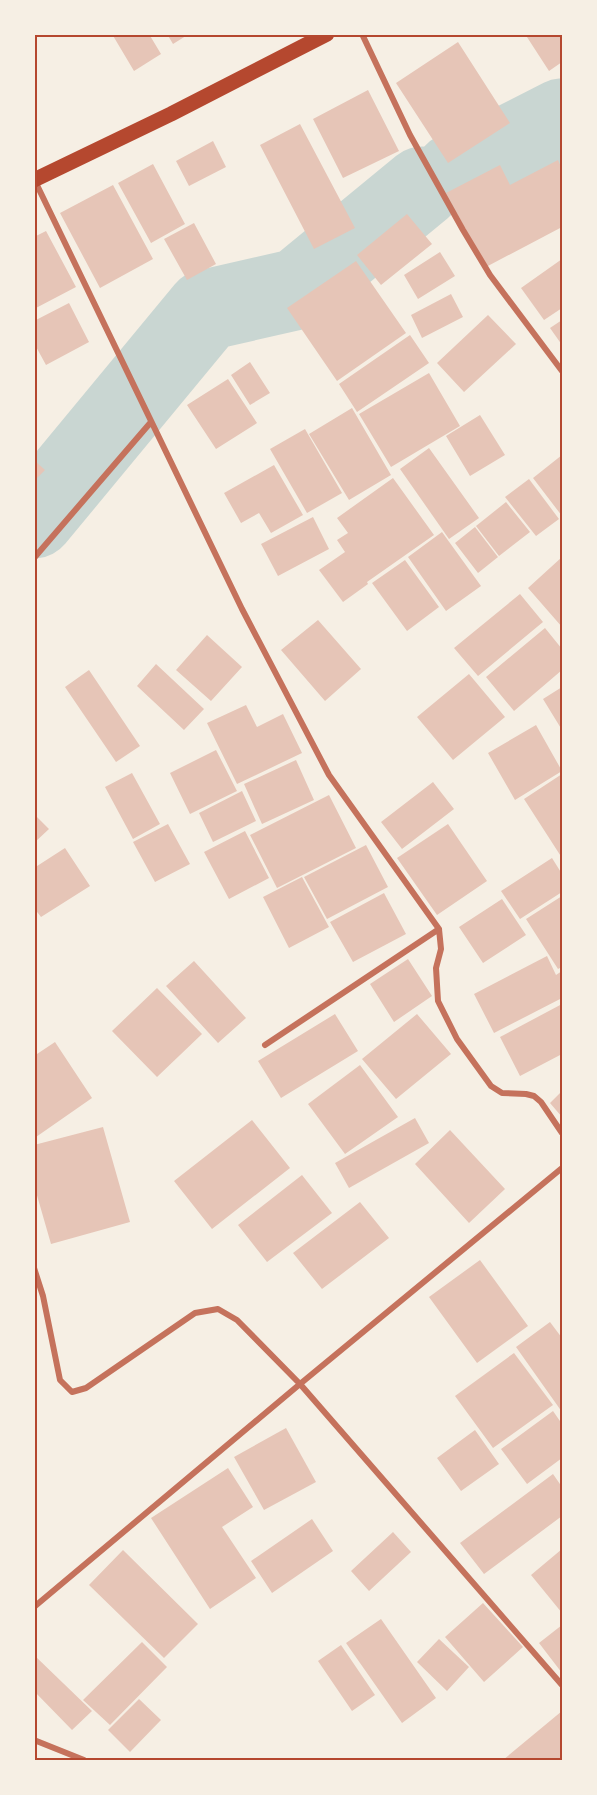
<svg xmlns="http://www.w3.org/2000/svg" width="597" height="1795" viewBox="0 0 597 1795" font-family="Manrope,sans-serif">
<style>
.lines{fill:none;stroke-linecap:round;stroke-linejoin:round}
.river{stroke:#c9d6d2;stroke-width:81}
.building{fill:#e6c5b7}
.minor{stroke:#c5725c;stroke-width:6}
.primary{stroke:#b5482f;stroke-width:15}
.neatline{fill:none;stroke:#b5482f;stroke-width:2}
</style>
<rect width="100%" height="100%" fill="#f6efe4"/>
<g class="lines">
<!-- river -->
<path class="river" d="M 455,173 L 562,119
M 34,518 L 206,310 L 298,289 L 422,187"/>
</g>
<!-- building -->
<path class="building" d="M 112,34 L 149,34 L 161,54 L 134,71 Z
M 167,34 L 189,34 L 173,44 Z
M 525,34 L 562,34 L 562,62 L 549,71 Z
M 458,42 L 510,123 L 448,163 L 396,83 Z
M 368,90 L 399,151 L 343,178 L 313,119 Z
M 300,124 L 355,228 L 314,249 L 260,145 Z
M 213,141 L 226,167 L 189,186 L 176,161 Z
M 558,160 L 562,169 L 562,227 L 486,267 L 446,193 L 500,165 L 510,185 Z
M 153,164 L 185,224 L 151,243 L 118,183 Z
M 113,185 L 153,259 L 100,288 L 60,213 Z
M 407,214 L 432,244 L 381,285 L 357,255 Z
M 194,223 L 216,264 L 187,280 L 164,239 Z
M 46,231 L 76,287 L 34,309 L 34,237 Z
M 440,252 L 455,276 L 418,299 L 404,275 Z
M 562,259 L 562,308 L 544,320 L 521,288 Z
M 356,261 L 406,333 L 337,381 L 287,308 Z
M 451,294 L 463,317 L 422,338 L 411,315 Z
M 69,303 L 89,342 L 46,365 L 34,343 L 34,321 Z
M 488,315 L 516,344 L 464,392 L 437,363 Z
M 562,320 L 562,345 L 550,328 Z
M 410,335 L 429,363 L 357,412 L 339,384 Z
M 250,362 L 270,393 L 250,405 L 231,375 Z
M 429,373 L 460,426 L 391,467 L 359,414 Z
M 228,379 L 257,423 L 216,449 L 187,405 Z
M 352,408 L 391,475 L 349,500 L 309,434 Z
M 480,415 L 505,455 L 470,476 L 446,436 Z
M 305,429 L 342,493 L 307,513 L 270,449 Z
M 429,448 L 479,518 L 449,539 L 400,469 Z
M 562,455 L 562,516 L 533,478 Z
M 34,460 L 45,470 L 34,481 Z
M 274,465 L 303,515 L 271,533 L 259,513 L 241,523 L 224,493 Z
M 393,478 L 434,535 L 367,582 L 368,584 L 343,602 L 319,570 L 345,552 L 337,540 L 348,533 L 337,518 Z
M 529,479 L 559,519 L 536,536 L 505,497 Z
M 506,502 L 530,532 L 499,556 L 476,526 Z
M 313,517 L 329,549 L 278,576 L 261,544 Z
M 475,527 L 498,557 L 478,573 L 455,543 Z
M 442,532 L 481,586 L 446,611 L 408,557 Z
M 562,557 L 562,627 L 528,588 Z
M 405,560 L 439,607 L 407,631 L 372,583 Z
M 520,594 L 543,622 L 478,676 L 454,648 Z
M 318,620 L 361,669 L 325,701 L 281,650 Z
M 545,628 L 562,649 L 562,670 L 514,711 L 486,677 Z
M 207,635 L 242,667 L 211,701 L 176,670 Z
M 156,664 L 204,709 L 184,730 L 137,686 Z
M 89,670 L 140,746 L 116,762 L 65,687 Z
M 469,674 L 505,717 L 453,760 L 417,717 Z
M 562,687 L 562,730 L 543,699 Z
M 246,705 L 257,727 L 283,714 L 302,753 L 237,784 L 207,723 Z
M 536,725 L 562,771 L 515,800 L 488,753 Z
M 216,750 L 237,791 L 190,814 L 170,773 Z
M 296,760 L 314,800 L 262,824 L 244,784 Z
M 132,773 L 160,824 L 133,839 L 105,787 Z
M 562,774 L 562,858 L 524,799 Z
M 433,782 L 454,809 L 402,849 L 381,822 Z
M 242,791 L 256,821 L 213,842 L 199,813 Z
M 329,795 L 356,848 L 277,888 L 250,835 Z
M 34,814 L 49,829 L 34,843 Z
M 168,824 L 190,864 L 155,882 L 133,842 Z
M 448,824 L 487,881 L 437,915 L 397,858 Z
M 245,831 L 269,878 L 229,899 L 204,852 Z
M 366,845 L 388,887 L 327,919 L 304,877 Z
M 65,848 L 90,886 L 41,917 L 34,908 L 34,868 Z
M 552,858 L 562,874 L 562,892 L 520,919 L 501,891 Z
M 302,877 L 329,927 L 289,948 L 263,897 Z
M 384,893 L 406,934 L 353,962 L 330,922 Z
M 562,896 L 562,967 L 558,969 L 526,919 Z
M 502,899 L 526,935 L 483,963 L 459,927 Z
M 547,956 L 556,975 L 562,971 L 562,998 L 494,1033 L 474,994 Z
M 408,959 L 432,996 L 394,1022 L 370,984 Z
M 194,961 L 246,1018 L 218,1043 L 166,986 Z
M 157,988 L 202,1034 L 157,1077 L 112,1031 Z
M 562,1004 L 562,1054 L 520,1076 L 500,1037 Z
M 335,1014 L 358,1051 L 281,1098 L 258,1061 Z
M 417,1014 L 451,1054 L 396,1099 L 362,1059 Z
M 55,1042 L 92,1098 L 36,1137 L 34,1056 Z
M 360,1065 L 398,1117 L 345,1154 L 308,1104 Z
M 562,1091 L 562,1117 L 550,1103 Z
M 415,1118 L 429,1143 L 349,1188 L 335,1163 Z
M 252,1120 L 290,1168 L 212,1229 L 174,1181 Z
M 103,1127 L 130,1222 L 51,1244 L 34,1185 L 34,1145 Z
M 450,1130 L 505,1189 L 469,1223 L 415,1164 Z
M 302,1175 L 332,1213 L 267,1262 L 238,1225 Z
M 360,1202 L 389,1238 L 322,1289 L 293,1253 Z
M 480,1260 L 528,1326 L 477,1363 L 429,1297 Z
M 550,1322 L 562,1338 L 562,1412 L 516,1347 Z
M 514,1353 L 553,1405 L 493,1448 L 455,1396 Z
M 553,1411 L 562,1424 L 562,1458 L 527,1484 L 501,1449 Z
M 286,1428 L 316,1482 L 264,1510 L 234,1457 Z
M 475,1430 L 499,1464 L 461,1491 L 437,1458 Z
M 228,1468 L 253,1507 L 222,1527 L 256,1578 L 210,1609 L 151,1518 Z
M 553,1474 L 562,1487 L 562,1516 L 484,1574 L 460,1543 Z
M 312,1519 L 333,1551 L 272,1593 L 251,1561 Z
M 393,1532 L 411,1552 L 369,1591 L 351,1571 Z
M 562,1549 L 562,1613 L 531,1575 Z
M 123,1550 L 198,1624 L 164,1658 L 89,1585 Z
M 483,1603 L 523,1647 L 484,1682 L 445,1637 Z
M 381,1619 L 436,1698 L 402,1723 L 346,1643 Z
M 562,1625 L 562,1673 L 539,1643 Z
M 439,1639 L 469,1667 L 447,1691 L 417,1662 Z
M 142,1642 L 167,1667 L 110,1725 L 83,1700 Z
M 341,1645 L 375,1695 L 352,1711 L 318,1661 Z
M 34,1655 L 92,1711 L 72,1730 L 34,1691 Z
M 139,1699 L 161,1720 L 130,1752 L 108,1730 Z
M 562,1711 L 562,1760 L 503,1760 Z"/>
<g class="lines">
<!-- minor -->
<path class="minor" d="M 362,34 L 410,135 L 463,230 L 490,275 L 562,371
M 35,181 L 242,609 L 329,775 L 439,929 L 441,949 L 436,968 L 438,1001 L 457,1039 L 491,1086 L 502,1093 L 526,1094 L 534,1096 L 541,1102 L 562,1133
M 34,558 L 151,422
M 265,1045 L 439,929
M 34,1268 L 43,1296 L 60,1380 L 72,1392 L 86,1388 L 195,1313 L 218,1309 L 237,1320 L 300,1384 L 562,1168
M 34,1607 L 300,1384 L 562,1685
M 34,1740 L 84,1760"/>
<!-- primary -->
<path class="primary" d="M 34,180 L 171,114 L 327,34"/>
</g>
<!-- border -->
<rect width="597" height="1795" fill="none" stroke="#f6efe4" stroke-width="72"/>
<rect x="36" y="36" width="525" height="1723" class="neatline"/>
</svg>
